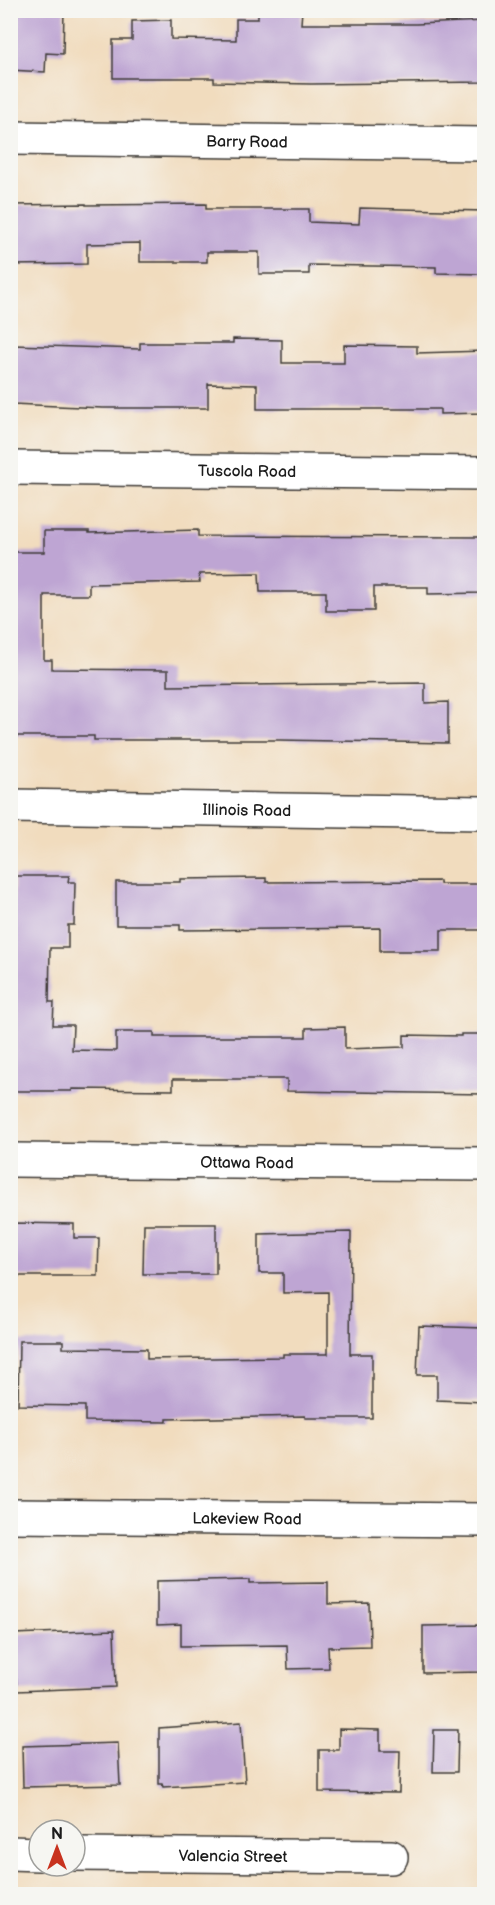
<svg xmlns="http://www.w3.org/2000/svg" width="495" height="1905" viewBox="0 0 495 1905" font-family="'Balsamiq Sans',sans-serif">
<style>
.building{fill:#bea5d3}
.lines{fill:none;stroke-linecap:round;stroke-linejoin:round}
.minor-casing{stroke:#3c3934;stroke-width:36}
.minor{stroke:#fff;stroke-width:33}
.labels{text-anchor:middle;stroke-width:4.5;stroke-linejoin:round;paint-order:stroke}
.street-label{font-size:16px;fill:#1c1c1c;stroke:#f6f6f2}
</style>
<rect width="100%" height="100%" fill="#f6f6f2"/>
<filter id="ink" filterUnits="userSpaceOnUse"><feTurbulence type="fractalNoise" baseFrequency=".0167" numOctaves="2"/><feDisplacementMap in="SourceGraphic" scale="12" xChannelSelector="R" yChannelSelector="G"/><feConvolveMatrix kernelMatrix="1 2 1 2 8 2 1 2 1" color-interpolation-filters="sRGB"/></filter>
<filter id="wash" filterUnits="userSpaceOnUse"><feTurbulence type="fractalNoise" baseFrequency=".008" numOctaves="4" result="noise"/><feDisplacementMap in="SourceGraphic" scale="24" xChannelSelector="R" yChannelSelector="G"/><feGaussianBlur stdDeviation="1.35" result="paint"/><feColorMatrix in="noise" values="0 0 0 0 0 0 0 0 0 0 0 0 0 0 0 0 0 1.4 0 .05"/><feComposite in="paint" operator="in"/></filter>
<g filter="url(#wash)">
<rect width="100%" height="100%" fill="#f1dcbe"/>
<g id="blocks">
<!-- building -->
<path class="building" d="M 10,10 L 64,10 L 63,54 L 46,53 L 45,72 L 10,70 Z
M 258,10 L 302,10 L 301,24 L 416,24 L 484,21 L 484,82 L 311,84 L 214,82 L 214,78 L 113,78 L 113,40 L 132,40 L 132,21 L 171,20 L 171,39 L 236,40 L 236,19 L 258,19 Z
M 86,204 L 86,205 L 206,204 L 206,209 L 309,209 L 309,222 L 359,224 L 360,208 L 484,211 L 484,274 L 436,273 L 436,267 L 309,265 L 309,274 L 259,274 L 259,252 L 207,252 L 207,262 L 140,262 L 140,243 L 87,244 L 87,264 L 10,265 L 10,205 Z
M 233,339 L 282,340 L 282,363 L 344,363 L 344,345 L 417,346 L 417,353 L 484,351 L 484,413 L 440,414 L 440,409 L 257,409 L 257,385 L 208,384 L 208,408 L 103,408 L 12,404 L 13,345 L 140,349 L 140,343 L 233,343 Z
M 198,530 L 198,536 L 484,537 L 484,593 L 428,594 L 428,587 L 374,587 L 374,611 L 326,611 L 326,592 L 260,592 L 259,573 L 199,574 L 200,582 L 89,584 L 89,595 L 44,595 L 44,660 L 52,660 L 52,669 L 168,670 L 168,686 L 425,683 L 425,703 L 448,702 L 448,743 L 280,740 L 94,740 L 94,736 L 13,736 L 10,552 L 44,552 L 44,531 L 89,531 L 89,533 Z
M 14,876 L 69,876 L 68,882 L 75,882 L 74,925 L 68,925 L 68,948 L 50,948 L 49,1002 L 54,1002 L 53,1025 L 73,1025 L 72,1050 L 116,1051 L 116,1032 L 154,1032 L 154,1037 L 306,1037 L 306,1028 L 345,1027 L 345,1049 L 404,1047 L 404,1035 L 461,1036 L 461,1034 L 484,1034 L 484,1094 L 287,1091 L 287,1079 L 173,1079 L 173,1090 L 72,1089 L 72,1091 L 12,1091 Z
M 266,878 L 266,882 L 440,881 L 440,884 L 484,884 L 484,930 L 441,930 L 441,951 L 380,951 L 380,928 L 180,930 L 180,925 L 116,925 L 116,882 L 180,882 L 180,879 Z
M 13,1223 L 74,1224 L 74,1238 L 99,1238 L 98,1276 L 12,1276 Z
M 144,1224 L 216,1224 L 216,1274 L 143,1274 Z
M 351,1232 L 350,1354 L 372,1354 L 372,1418 L 305,1418 L 305,1416 L 167,1419 L 167,1422 L 85,1421 L 85,1406 L 18,1405 L 19,1341 L 63,1341 L 63,1348 L 147,1349 L 147,1359 L 283,1357 L 283,1354 L 328,1354 L 328,1292 L 283,1293 L 283,1273 L 259,1273 L 259,1234 Z
M 419,1326 L 484,1328 L 484,1402 L 437,1400 L 437,1375 L 417,1375 Z
M 250,1579 L 250,1583 L 328,1582 L 328,1604 L 369,1603 L 370,1646 L 328,1647 L 329,1668 L 288,1669 L 287,1645 L 181,1646 L 181,1624 L 157,1625 L 157,1581 Z
M 484,1625 L 484,1672 L 423,1673 L 423,1626 Z
M 114,1630 L 116,1687 L 17,1691 L 14,1634 Z
M 241,1722 L 245,1782 L 163,1787 L 162,1784 L 159,1784 L 159,1728 Z
M 339,1729 L 380,1730 L 380,1751 L 400,1751 L 399,1793 L 319,1792 L 319,1750 L 339,1750 Z
M 434,1730 L 458,1730 L 457,1772 L 433,1772 Z
M 118,1743 L 120,1785 L 23,1787 L 22,1746 Z"/>
</g>
</g>
<g filter="url(#ink)">
<use href="#blocks" fill-opacity="0" stroke="#3c3934" stroke-width="1.5"/>
<g class="lines">
<!-- minor casing -->
<g class="minor-casing">
<g id="minor">
<path id="s1" d="M 10,138 L 484,144"/>
<path id="s2" d="M 10,468 L 484,473"/>
<path id="s3" d="M 10,806 L 484,813"/>
<path id="s4" d="M 10,1160 L 484,1164"/>
<path id="s5" d="M 10,1516 L 484,1520"/>
<path d="M 10,1853 L 39,1854"/>
<path id="s6" d="M 75,1854 L 391,1857"/>
</g>
</g>
<!-- minor -->
<use href="#minor" class="minor"/>
</g>
</g>
<g class="labels">
<!-- street labels -->
<g class="street-label">
<text dy="6" stroke="none"><textPath href="#s1" startOffset="237">Barry Road</textPath></text>
<text dy="6" stroke="none"><textPath href="#s2" startOffset="237">Tuscola Road</textPath></text>
<text dy="6" stroke="none"><textPath href="#s3" startOffset="237">Illinois Road</textPath></text>
<text dy="6" stroke="none"><textPath href="#s4" startOffset="237">Ottawa Road</textPath></text>
<text dy="6" stroke="none"><textPath href="#s5" startOffset="237">Lakeview Road</textPath></text>
<text dy="6" stroke="none"><textPath href="#s6" startOffset="158">Valencia Street</textPath></text>
</g>
</g>
<!-- margin -->
<rect width="495" height="1905" fill="none" stroke="#f6f6f2" stroke-width="36"/>
<!-- north arrow -->
<g transform="translate(57 1848)"><circle r="28" fill="#f6f6f2" stroke="#9f9f9c" stroke-width="1.5"/>
<path d="M0-4.5L10 22L0 15L-10 22Z" fill="#c8321e"/>
<text y="-9" font-size="16" font-weight="bold" text-anchor="middle" fill="#1c1c1c">N</text>
</g>
</svg>
